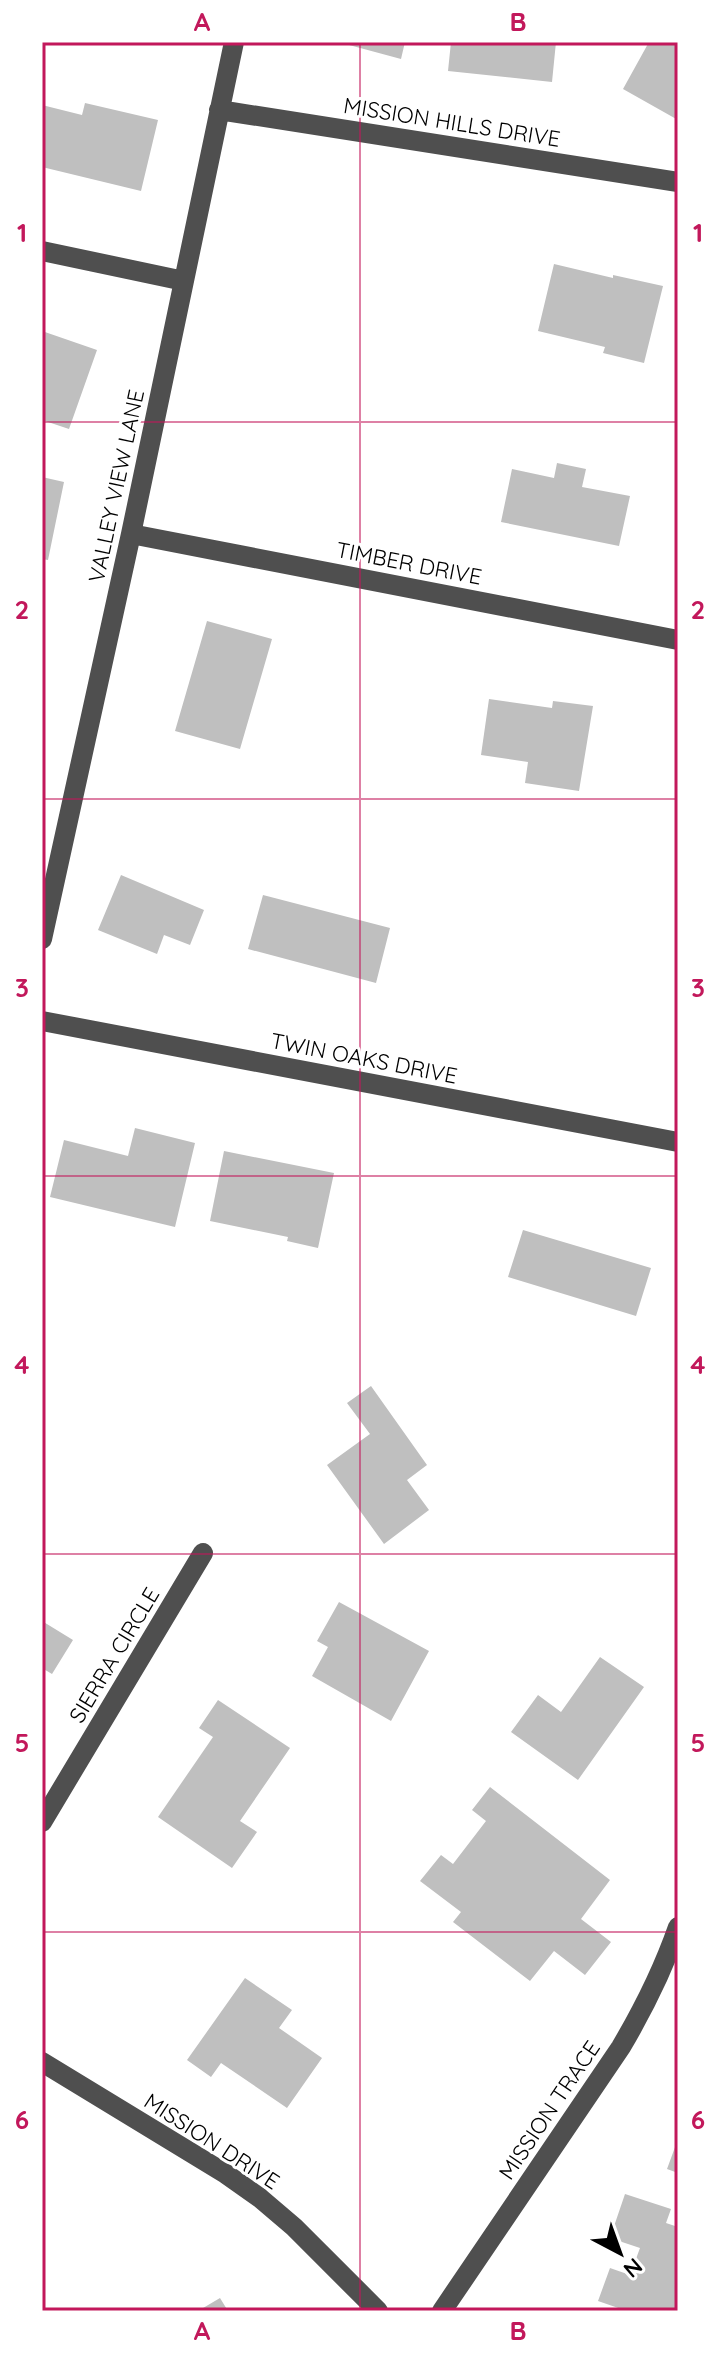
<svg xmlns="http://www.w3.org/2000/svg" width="720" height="2353" viewBox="0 0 720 2353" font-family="Quicksand,sans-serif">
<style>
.building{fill:#bfbfbf}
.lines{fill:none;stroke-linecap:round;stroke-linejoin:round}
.minor{stroke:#4f4f4f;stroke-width:20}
.grid{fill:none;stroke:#c2185b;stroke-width:2;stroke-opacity:0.55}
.labels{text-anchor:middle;stroke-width:6;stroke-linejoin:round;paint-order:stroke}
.street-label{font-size:22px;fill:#000;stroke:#fff}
.neatline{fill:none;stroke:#c2185b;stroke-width:3}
.grid-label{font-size:26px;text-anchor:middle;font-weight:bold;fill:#c2185b}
</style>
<rect width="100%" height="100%" fill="#fff"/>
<!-- building -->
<path class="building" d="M 338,42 L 405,42 L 401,59 Z
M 451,42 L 556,42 L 552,82 L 448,71 Z
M 649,42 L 678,43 L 678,120 L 623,89 Z
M 85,103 L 158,120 L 141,191 L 42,167 L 42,105 L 82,115 Z
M 554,264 L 613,278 L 613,275 L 663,286 L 644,363 L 603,353 L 605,347 L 538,331 Z
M 42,331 L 97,350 L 69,429 L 42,420 Z
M 557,463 L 586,469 L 582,487 L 630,496 L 619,546 L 501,522 L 512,469 L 554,478 Z
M 42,477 L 64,482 L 48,560 L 42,559 Z
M 207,621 L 272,639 L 240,749 L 175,731 Z
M 489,699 L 552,708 L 553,701 L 593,706 L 579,791 L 525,783 L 528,762 L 481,755 Z
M 121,875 L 204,910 L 190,945 L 164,935 L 157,954 L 98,930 Z
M 263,895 L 390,928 L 376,983 L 248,949 Z
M 135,1128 L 195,1143 L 175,1227 L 50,1197 L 64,1140 L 128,1156 Z
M 224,1151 L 334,1173 L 318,1248 L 287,1241 L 288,1237 L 210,1221 Z
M 523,1230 L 651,1268 L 636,1316 L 508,1277 Z
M 371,1386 L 427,1465 L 407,1480 L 429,1510 L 384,1544 L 327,1465 L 370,1434 L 347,1403 Z
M 339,1602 L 429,1651 L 391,1721 L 312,1676 L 328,1647 L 317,1641 Z
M 42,1621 L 73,1640 L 52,1674 L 42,1668 Z
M 600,1657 L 644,1687 L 578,1780 L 511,1732 L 538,1695 L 561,1712 Z
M 218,1700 L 290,1748 L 240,1821 L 257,1832 L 232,1868 L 158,1817 L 213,1737 L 199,1728 Z
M 490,1787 L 610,1880 L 581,1919 L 611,1942 L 585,1975 L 554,1951 L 530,1981 L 453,1922 L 461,1912 L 420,1881 L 441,1855 L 453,1864 L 486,1821 L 472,1810 Z
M 245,1978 L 292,2010 L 279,2028 L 322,2058 L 287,2108 L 221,2063 L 211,2077 L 187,2060 Z
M 678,2139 L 678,2173 L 667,2169 Z
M 625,2194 L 671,2209 L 666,2223 L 678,2227 L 678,2311 L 627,2311 L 598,2301 L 610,2268 L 630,2275 L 640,2248 L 610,2238 Z
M 220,2298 L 228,2311 L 198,2311 Z"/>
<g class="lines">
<!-- minor -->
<path class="minor" d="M 219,110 L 678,182
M 42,251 L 184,281
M 131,534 L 678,640
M 42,939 L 131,534 L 234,42
M 42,1021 L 678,1142
M 42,1822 L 203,1553
M 42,2062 L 226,2174 L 260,2198 L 294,2227 L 378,2311
M 442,2311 L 621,2047 C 644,2008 663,1970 678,1927"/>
</g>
<!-- grid -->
<path class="grid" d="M 360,42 L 360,2311M 42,422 L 678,422M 42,799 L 678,799M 42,1176 L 678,1176M 42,1554 L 678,1554M 42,1932 L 678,1932"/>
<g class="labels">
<!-- street labels -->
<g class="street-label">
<text transform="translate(452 122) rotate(9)" y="8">MISSION HILLS DRIVE</text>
<text transform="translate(116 486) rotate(-78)" y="8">VALLEY VIEW LANE</text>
<text transform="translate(409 563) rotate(11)" y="8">TIMBER DRIVE</text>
<text transform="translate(364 1058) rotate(11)" y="8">TWIN OAKS DRIVE</text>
<text transform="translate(114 1655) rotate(-59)" y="8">SIERRA CIRCLE</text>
<text transform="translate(549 2110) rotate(-56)" y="8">MISSION TRACE</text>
<text transform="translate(212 2141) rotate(33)" y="8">MISSION DRIVE</text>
</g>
</g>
<!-- border -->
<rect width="720" height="2353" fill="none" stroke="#ffffff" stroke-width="88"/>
<!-- north arrow -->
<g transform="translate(620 2253) rotate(139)" stroke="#ffffff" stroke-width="6" paint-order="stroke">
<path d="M0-6L14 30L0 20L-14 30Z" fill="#000000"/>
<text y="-12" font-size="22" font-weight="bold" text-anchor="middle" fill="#000000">N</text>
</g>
<rect x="44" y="44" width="632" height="2265" class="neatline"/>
<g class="grid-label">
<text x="202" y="31">A</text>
<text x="518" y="31">B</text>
<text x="22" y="242">1</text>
<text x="698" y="242">1</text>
<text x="22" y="619">2</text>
<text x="698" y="619">2</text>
<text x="22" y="997">3</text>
<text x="698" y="997">3</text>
<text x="22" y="1374">4</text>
<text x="698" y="1374">4</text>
<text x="22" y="1752">5</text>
<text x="698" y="1752">5</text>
<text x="22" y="2129">6</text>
<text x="698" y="2129">6</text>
<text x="202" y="2340">A</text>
<text x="518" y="2340">B</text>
</g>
</svg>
